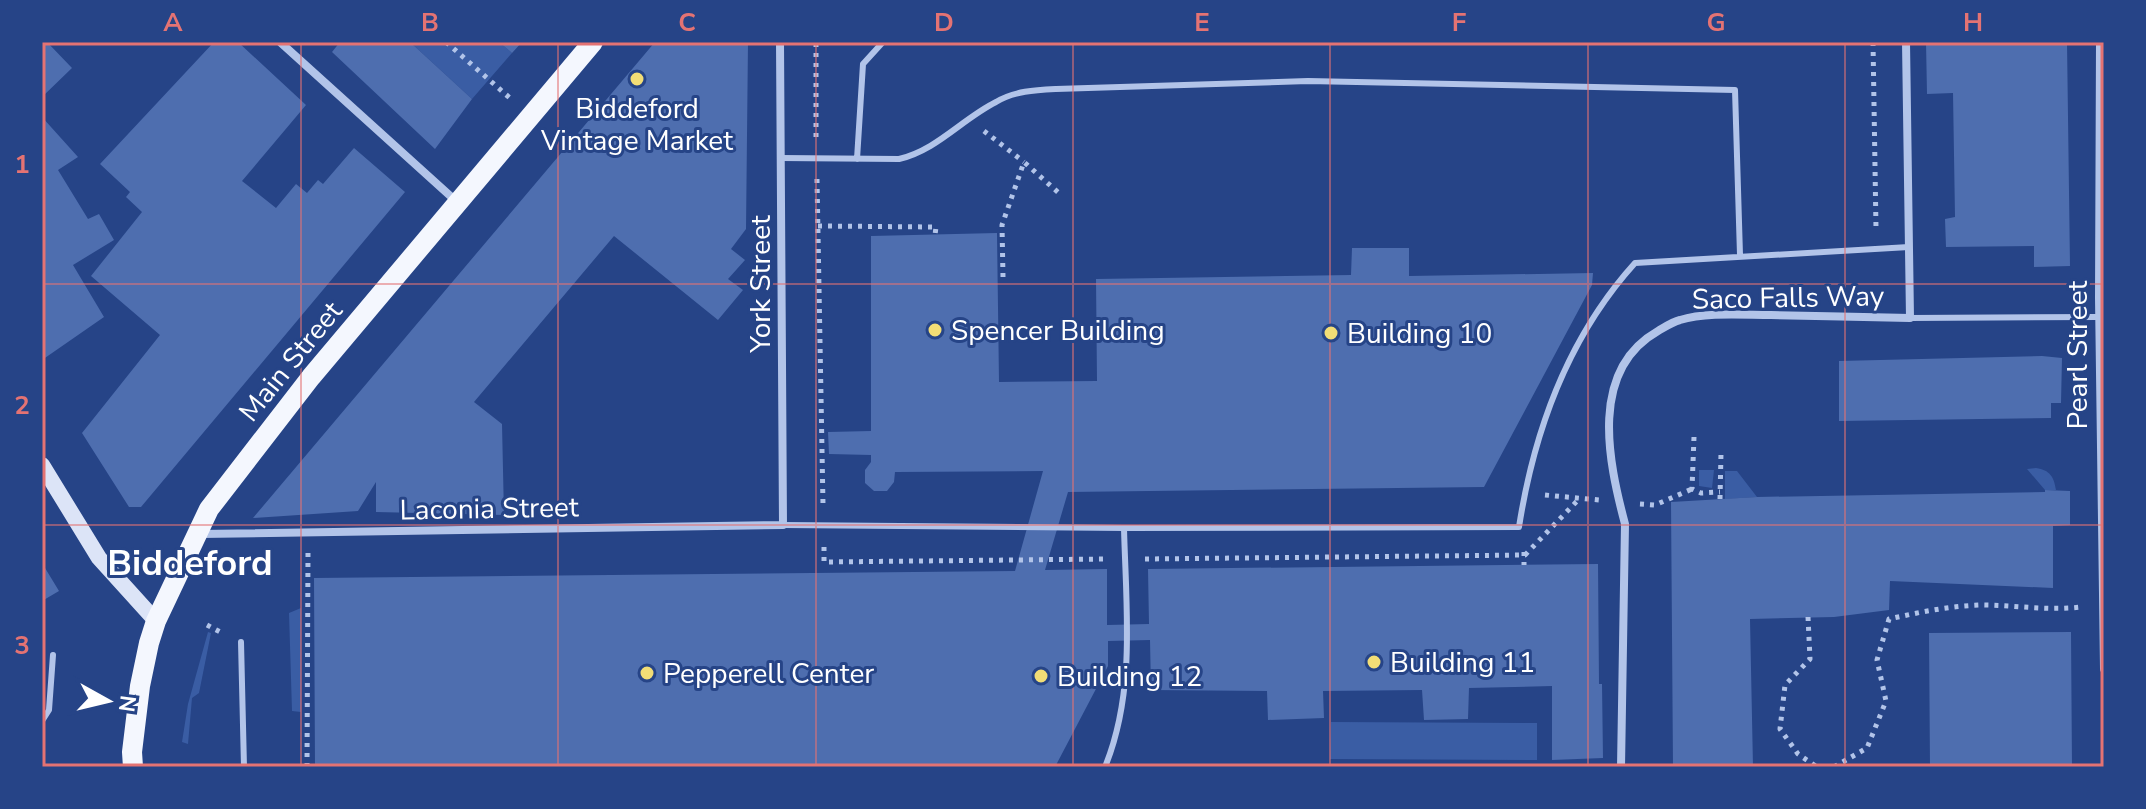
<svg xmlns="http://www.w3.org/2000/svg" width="2146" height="809" viewBox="0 0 2146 809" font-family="'Nunito Sans',sans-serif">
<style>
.green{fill:#3a5da4}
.building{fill:#4e6eaf}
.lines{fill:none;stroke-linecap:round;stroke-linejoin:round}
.path{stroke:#b2c4e9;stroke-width:5;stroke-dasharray:4 6;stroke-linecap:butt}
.lane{stroke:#b2c4e9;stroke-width:6}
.street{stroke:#b2c4e9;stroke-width:8}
.secondary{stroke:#dce4f7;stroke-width:16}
.primary{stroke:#f4f7fe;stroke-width:20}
.grid{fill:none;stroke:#e47373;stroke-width:2;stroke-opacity:0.55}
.poi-dot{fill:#f2dd76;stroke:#264487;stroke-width:3}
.labels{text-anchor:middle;stroke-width:6;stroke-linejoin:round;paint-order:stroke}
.poi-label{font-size:28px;fill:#fff;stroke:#264487;text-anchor:start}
.street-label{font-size:28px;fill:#fff;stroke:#264487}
.district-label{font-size:36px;font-weight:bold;fill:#fff;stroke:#264487}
.neatline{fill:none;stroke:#e47373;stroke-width:3}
.grid-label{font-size:26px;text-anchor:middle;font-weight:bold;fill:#e47373}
</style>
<rect width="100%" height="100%" fill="#264487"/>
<!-- green -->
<path class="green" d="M 410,42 L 499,42 L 512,53 L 472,99 Z
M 2036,468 C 2050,470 2054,477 2056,490 L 2045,490 L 2027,469 Z
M 1699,470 L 1714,470 L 1712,488 L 1699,486 Z
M 1725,471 L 1737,471 L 1757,497 L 1725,499 Z
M 301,608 L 301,712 L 292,711 L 289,613 Z
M 208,632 L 211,633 L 199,693 L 192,698 L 188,744 L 182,742 L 188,704 Z
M 1331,722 L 1537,723 L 1537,760 L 1330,759 Z"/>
<!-- building -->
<path class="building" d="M 42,42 L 47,42 L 72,68 L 42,97 Z
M 214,42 L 238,42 L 306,105 L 242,181 L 276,208 L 296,184 L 307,193 L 318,180 L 323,184 L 354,148 L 405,192 L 141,507 L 129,507 L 82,433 L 160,335 L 91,276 L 142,212 L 126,197 L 130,192 L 100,164 Z
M 340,42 L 410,42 L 472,99 L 435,149 L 332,52 Z
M 499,42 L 522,42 L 512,53 Z
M 655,42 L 748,42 L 746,229 L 731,249 L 745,260 L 728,279 L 743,290 L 718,320 L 614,236 L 474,402 L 502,424 L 504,515 L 376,512 L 376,482 L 358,511 L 253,518 Z
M 1926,42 L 2067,42 L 2070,266 L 2034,267 L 2034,246 L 1946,247 L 1945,219 L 1955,217 L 1953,93 L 1927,94 Z
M 42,117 L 78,157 L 58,170 L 88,219 L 99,214 L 114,240 L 73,265 L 104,317 L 42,360 Z
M 997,233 L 999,382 L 1097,381 L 1096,279 L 1351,275 L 1352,248 L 1409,248 L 1409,276 L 1593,273 L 1592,285 L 1484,487 L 1068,492 L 1045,570 L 1107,569 L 1107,625 L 1149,624 L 1148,569 L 1598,564 L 1599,684 L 1602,684 L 1603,758 L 1552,760 L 1552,686 L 1469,688 L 1468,719 L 1424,720 L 1422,690 L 1323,691 L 1324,718 L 1268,720 L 1267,691 L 1151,690 L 1150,640 L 1108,641 L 1108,666 L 1055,767 L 315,767 L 314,578 L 1015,571 L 1043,471 L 895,472 L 894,482 L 887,491 L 874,491 L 865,483 L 865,470 L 871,462 L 871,455 L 829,454 L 828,432 L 871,431 L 871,236 Z
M 2042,356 L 2062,358 L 2061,403 L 2051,403 L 2051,418 L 1839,421 L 1839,361 Z
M 2045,490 L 2070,491 L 2070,525 L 2053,526 L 2053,588 L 1890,581 L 1889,610 L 1834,617 L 1750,619 L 1753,767 L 1673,767 L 1671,502 L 1757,497 L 2045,492 Z
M 42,563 L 59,591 L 42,601 Z
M 2071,632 L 2072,767 L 1930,767 L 1929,633 Z"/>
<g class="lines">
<!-- path -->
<path class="path" d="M 446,42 L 511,99
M 1873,42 L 1876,229
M 984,131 L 1024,162
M 816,137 L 816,42
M 817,179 L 823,505
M 818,226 L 936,227 L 935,235
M 1003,277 L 1002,225 L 1024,162 L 1061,195
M 1694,437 L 1692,489 L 1701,493 L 1720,492
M 1545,495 L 1599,500
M 1720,499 L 1721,453
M 1640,504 L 1655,505 L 1692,489
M 824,547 L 824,562 L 1107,559
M 1524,552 L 1524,565
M 1145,559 L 1525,555 L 1579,499
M 1808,617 L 1810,659 L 1785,685 L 1780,729 L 1798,754 L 1817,767
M 207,625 L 224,634
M 307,767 L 308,552
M 1834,767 L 1867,748 L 1886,701 L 1877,660 L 1889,619 C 1920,612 1950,606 1981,605 C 2015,605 2047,611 2081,607"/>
<!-- lane -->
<path class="lane" d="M 781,158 L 899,159 C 937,150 962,119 996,102 C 1014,91 1036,90 1056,89 L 1308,81 L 1735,90 L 1740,255
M 857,159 L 863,64 L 883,42
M 1910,318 L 2099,317
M 783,525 L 1124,528 C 1126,609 1136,691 1105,767
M 1124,528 L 1519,527 C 1534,431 1569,336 1635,263 L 1909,247
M 241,642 L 244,767
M 42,721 L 49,710 L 53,655"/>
<!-- street -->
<path class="street" d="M 280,42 L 457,202
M 2100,42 L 2099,298 L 2104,669
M 200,534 L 783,525 L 780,42
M 1621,767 L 1625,524 C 1608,460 1589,370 1658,331 C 1665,327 1672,322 1680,320 C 1706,312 1743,315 1771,315 C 1817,316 1864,317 1910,318 L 1906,42"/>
<!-- secondary -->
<path class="secondary" d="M 42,465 L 99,558 L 156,621"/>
<!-- primary -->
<path class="primary" d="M 133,767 L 132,752 L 140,686 L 149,643 L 156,621 L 209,509 L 311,377 L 593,42"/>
</g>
<!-- grid -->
<path class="grid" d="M 301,42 L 301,767M 558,42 L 558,767M 816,42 L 816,767M 1073,42 L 1073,767M 1330,42 L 1330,767M 1588,42 L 1588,767M 1845,42 L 1845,767M 42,284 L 2104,284M 42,525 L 2104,525"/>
<!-- markers -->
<g class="poi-dot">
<circle cx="637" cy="79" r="8"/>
<circle cx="935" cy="330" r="8"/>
<circle cx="1331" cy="333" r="8"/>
<circle cx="1374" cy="662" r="8"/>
<circle cx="647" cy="673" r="8"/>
<circle cx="1041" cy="676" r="8"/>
</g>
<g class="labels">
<!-- poi labels -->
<g class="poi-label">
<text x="637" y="118" text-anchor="middle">Biddeford<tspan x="637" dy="32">Vintage Market</tspan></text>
<text x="951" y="340">Spencer Building</text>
<text x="1347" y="343">Building 10</text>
<text x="1390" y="672">Building 11</text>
<text x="663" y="683">Pepperell Center</text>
<text x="1057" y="686">Building 12</text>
</g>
<!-- street labels -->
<g class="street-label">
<text transform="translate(760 284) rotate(-90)" y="10">York Street</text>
<text transform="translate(1788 297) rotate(-1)" y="10">Saco Falls Way</text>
<text transform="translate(2077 355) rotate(-90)" y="10">Pearl Street</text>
<text transform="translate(290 361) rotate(-51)" y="10">Main Street</text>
<text transform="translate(489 508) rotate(-1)" y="10">Laconia Street</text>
</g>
<!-- district labels -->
<g class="district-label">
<text x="190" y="575">Biddeford</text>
</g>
</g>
<!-- border -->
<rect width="2146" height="809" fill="none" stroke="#264487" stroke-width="88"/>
<!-- north arrow -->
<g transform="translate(108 701) rotate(98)" stroke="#264487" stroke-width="6" paint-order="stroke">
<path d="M0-6L14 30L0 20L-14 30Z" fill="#ffffff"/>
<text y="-12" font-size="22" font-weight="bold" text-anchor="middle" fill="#ffffff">N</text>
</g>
<rect x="44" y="44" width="2058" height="721" class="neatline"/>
<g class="grid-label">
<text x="173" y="31">A</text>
<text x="430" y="31">B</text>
<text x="687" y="31">C</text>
<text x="944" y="31">D</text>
<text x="1202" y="31">E</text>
<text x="1459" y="31">F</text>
<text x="1716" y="31">G</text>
<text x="1973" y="31">H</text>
<text x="22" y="173">1</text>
<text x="22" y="414">2</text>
<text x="22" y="654">3</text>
</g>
</svg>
